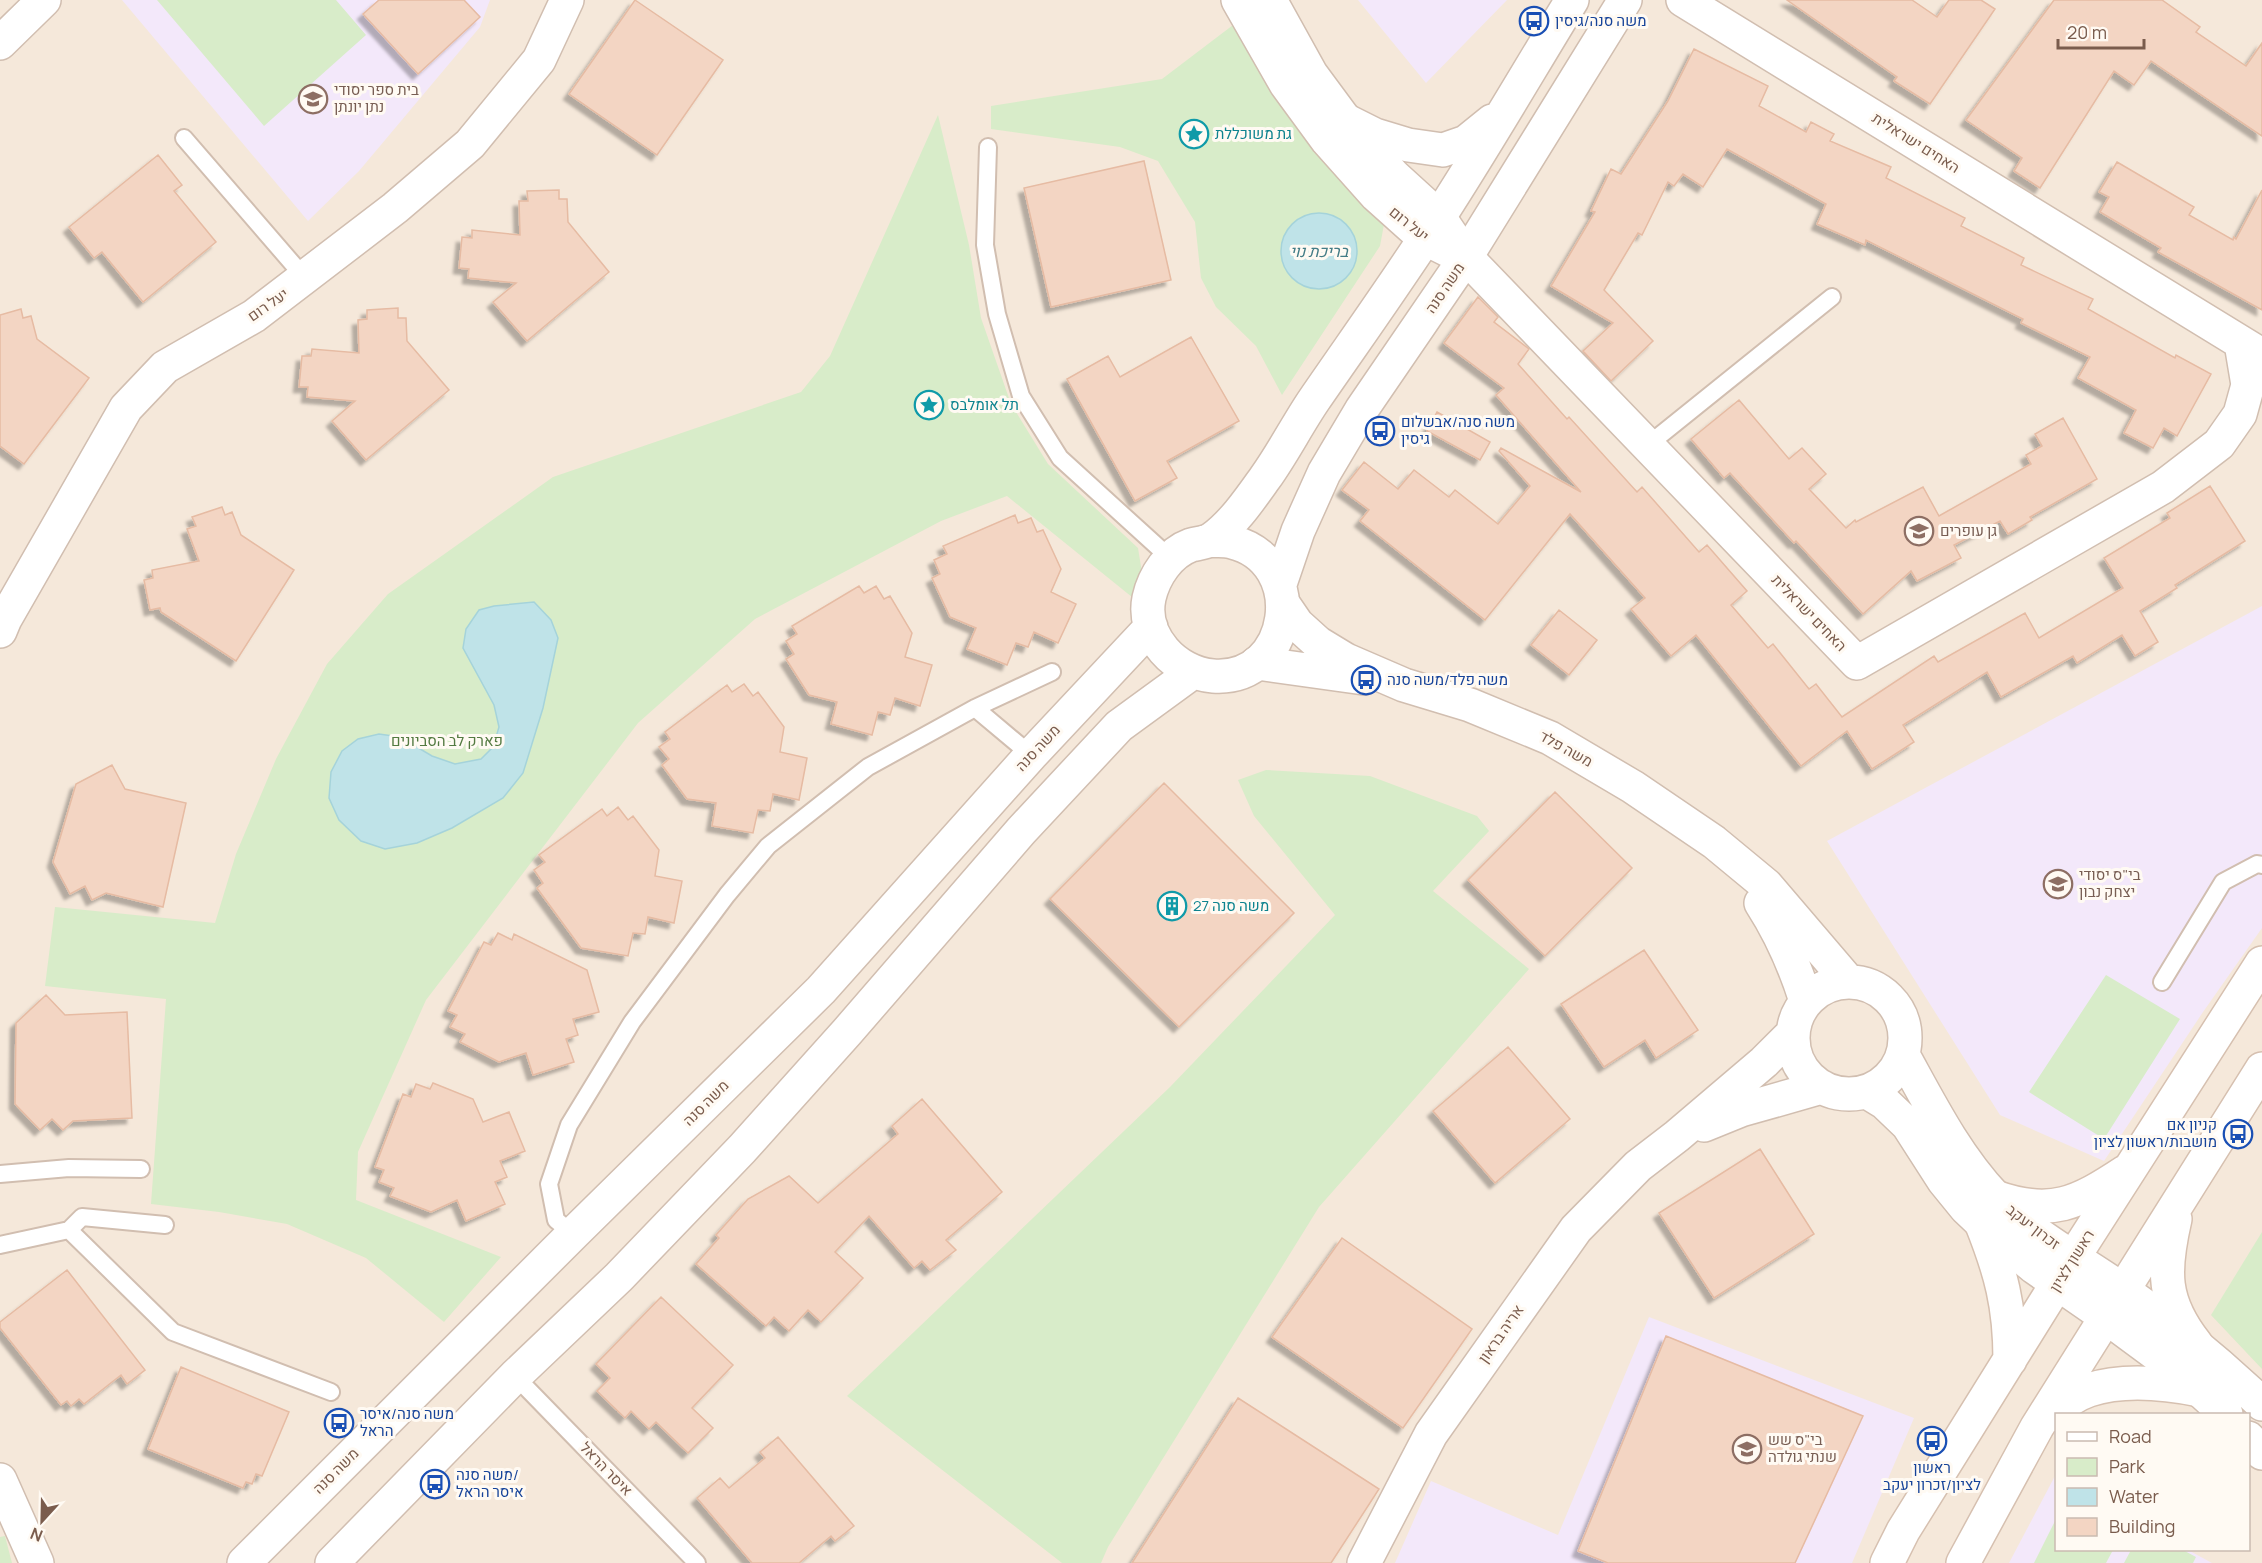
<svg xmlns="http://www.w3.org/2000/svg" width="2262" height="1563" viewBox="0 0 2262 1563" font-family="Manrope,Heebo,sans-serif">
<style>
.residential{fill:#f5e8da;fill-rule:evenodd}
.education{fill:#f3e8fa}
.green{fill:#d8ecc9}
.water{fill:#bfe3e8;stroke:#a5d3da;stroke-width:1.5}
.building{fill:#f3d5c3;stroke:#e6bba3;stroke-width:1.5;filter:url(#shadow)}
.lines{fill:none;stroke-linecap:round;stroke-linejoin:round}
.service-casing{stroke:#d1beb0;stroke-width:20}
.minor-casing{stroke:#d1beb0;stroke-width:36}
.tertiary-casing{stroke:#d1beb0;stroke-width:36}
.secondary-casing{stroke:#d6c0b0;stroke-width:36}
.service{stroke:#fff;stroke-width:16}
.minor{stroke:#fff;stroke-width:33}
.tertiary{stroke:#fff;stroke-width:33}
.secondary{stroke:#fff;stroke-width:33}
.labels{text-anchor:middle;stroke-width:6;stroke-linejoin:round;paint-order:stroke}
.transit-label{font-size:15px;fill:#164399;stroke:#fffaf3;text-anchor:start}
.education-label{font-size:15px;fill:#785e54;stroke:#fffaf3;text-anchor:start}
.culture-label{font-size:15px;fill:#0d838f;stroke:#fffaf3;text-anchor:start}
.street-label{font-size:15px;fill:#7a5c4d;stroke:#fffaf3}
.park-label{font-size:15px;fill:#537a41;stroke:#fffaf3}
.water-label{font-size:16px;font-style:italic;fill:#437c86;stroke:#fffaf3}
</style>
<defs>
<filter id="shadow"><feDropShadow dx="-5.5" dy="5.5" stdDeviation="1.5" flood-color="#0004"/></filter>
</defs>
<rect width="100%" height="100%" fill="#fdf6ec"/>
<!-- residential -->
<path class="residential" d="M 0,0 L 2262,0 L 2262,1563 L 0,1563 ZM 2056,1414 L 2248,1414 L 2248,1550 L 2056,1550 Z"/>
<!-- education -->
<path class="education" d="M 122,0 L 490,0 L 480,27 L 359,171 L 308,221 Z
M 1358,0 L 1507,0 L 1426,83 Z
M 2262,606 L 2262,928 L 2203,1012 L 2104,1161 L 2000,1115 L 1827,841 Z
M 1649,1317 L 1914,1418 L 1852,1563 L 1395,1563 L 1431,1481 L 1558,1535 Z
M 2055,1476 L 2056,1477 L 2056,1550 L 2188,1550 L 2212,1563 L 2009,1563 Z"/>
<!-- green -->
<path class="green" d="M 157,0 L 336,0 L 366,35 L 264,126 Z
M 1237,22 L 1385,219 L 1380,246 L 1282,395 L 1256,346 L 1216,307 L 1201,278 L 1195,222 L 1158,161 L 1120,147 L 991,129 L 991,106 L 1162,79 Z
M 938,115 L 969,245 L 981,318 L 1011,404 L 1048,464 L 1138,548 L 1148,610 L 1007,496 L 941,521 L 755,619 L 638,723 L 426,1000 L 358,1152 L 356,1200 L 501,1257 L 444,1322 L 366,1258 L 287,1224 L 219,1212 L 151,1204 L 166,999 L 45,986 L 55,907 L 215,923 L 236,854 L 276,759 L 327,664 L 388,594 L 553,477 L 801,392 L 830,356 Z
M 1266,770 L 1370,776 L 1477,816 L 1489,831 L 1433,891 L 1529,969 L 1319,1207 L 1108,1547 L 1101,1563 L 1062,1563 L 847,1396 L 1170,1087 L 1335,915 L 1254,816 L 1238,780 Z
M 2106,975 L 2180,1019 L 2104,1139 L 2029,1092 Z
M 2262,1232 L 2262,1369 L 2211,1315 Z
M 2056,1519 L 2056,1550 L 2113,1550 L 2106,1563 L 2034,1563 Z
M 5,1536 L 12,1563 L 0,1563 L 0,1537 Z
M 2131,1550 L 2183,1550 L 2196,1557 L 2193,1563 L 2124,1563 Z"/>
<!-- water -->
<path class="water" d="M1281 251a38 38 0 1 1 76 0a38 38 0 1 1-76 0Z
M 534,602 L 551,620 L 558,638 L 543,708 L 523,773 L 503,798 L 452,828 L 417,843 L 385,849 L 361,841 L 339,820 L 329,798 L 331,772 L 342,751 L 358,739 L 379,734 L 400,737 L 432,756 L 455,764 L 481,759 L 493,747 L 499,727 L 494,705 L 463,648 L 466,629 L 479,610 L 494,606 Z"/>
<!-- building -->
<path class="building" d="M 379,0 L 464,0 L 480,17 L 418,74 L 363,14 Z
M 635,0 L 723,60 L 657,155 L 569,94 Z
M 1787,0 L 1912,0 L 1937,17 L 1949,0 L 1981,0 L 1995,9 L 1930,104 L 1894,81 L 1897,77 Z
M 2054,0 L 2162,0 L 2200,27 L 2196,32 L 2246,66 L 2262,43 L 2262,136 L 2151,61 L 2134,85 L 2114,71 L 2040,188 L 2014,171 L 2022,158 L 1966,120 Z
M 1694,49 L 1768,86 L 1759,106 L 1806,132 L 1811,122 L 1834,134 L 1830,141 L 1891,167 L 1886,178 L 1965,218 L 1961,226 L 2024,258 L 2021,265 L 2093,299 L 2088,309 L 2175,358 L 2176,355 L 2211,374 L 2177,436 L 2164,428 L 2153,448 L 2124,433 L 2136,410 L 2078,378 L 2090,357 L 2021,323 L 2023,319 L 1866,240 L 1865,245 L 1817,224 L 1826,204 L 1727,149 L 1703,187 L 1683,174 L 1674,186 L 1668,182 L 1642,235 L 1638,233 L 1604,290 L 1653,341 L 1611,381 L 1583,351 L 1613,323 L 1551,286 L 1595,212 L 1591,211 L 1611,169 L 1621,174 L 1668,101 Z
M 158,155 L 182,185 L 174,191 L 216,242 L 143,302 L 102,252 L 94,258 L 69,227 Z
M 1144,161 L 1171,280 L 1051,307 L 1024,188 Z
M 2117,162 L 2194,207 L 2189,215 L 2233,240 L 2234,237 L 2236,239 L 2262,190 L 2262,310 L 2158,252 L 2161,248 L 2100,212 L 2109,197 L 2099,192 Z
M 559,190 L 559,199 L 567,199 L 568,222 L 609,272 L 527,341 L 493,302 L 516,283 L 468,278 L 469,269 L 459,268 L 462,237 L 472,238 L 472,230 L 520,235 L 519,201 L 528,201 L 527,191 Z
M 1478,297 L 1498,317 L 1494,322 L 1529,349 L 1518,364 L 1567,419 L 1569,417 L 1637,492 L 1642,487 L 1699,552 L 1707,545 L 1747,591 L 1731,605 L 1768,648 L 1773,644 L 1809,689 L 1816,684 L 1842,717 L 1934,656 L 1938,662 L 2025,613 L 2039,638 L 2123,588 L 2104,558 L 2170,518 L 2167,513 L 2210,486 L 2245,541 L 2175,585 L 2177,588 L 2140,611 L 2158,642 L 2135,656 L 2122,635 L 2077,663 L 2073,656 L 2001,697 L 1987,672 L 1903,725 L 1914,742 L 1872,769 L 1847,731 L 1801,766 L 1696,635 L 1671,656 L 1631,609 L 1645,598 L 1570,514 L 1485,620 L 1360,521 L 1369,510 L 1342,490 L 1364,462 L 1398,489 L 1414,470 L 1449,497 L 1455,490 L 1498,524 L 1530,486 L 1499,451 L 1501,448 L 1581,492 L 1496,395 L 1504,388 L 1444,343 Z
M 398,308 L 398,318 L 406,318 L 407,341 L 449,390 L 366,460 L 332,421 L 355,401 L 307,397 L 308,387 L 299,387 L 302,356 L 311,356 L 312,349 L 359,353 L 358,320 L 367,319 L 367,310 Z
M 21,309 L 23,318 L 31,316 L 37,339 L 89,378 L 24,464 L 0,446 L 0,315 Z
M 1191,337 L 1239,421 L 1167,461 L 1177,478 L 1135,501 L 1067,379 L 1108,356 L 1120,377 Z
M 1739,400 L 1789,459 L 1802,448 L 1826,474 L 1809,489 L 1846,528 L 1855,520 L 1856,522 L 1923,487 L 1939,516 L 2031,464 L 2026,455 L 2042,446 L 2035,434 L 2063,418 L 2097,479 L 2030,517 L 2032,520 L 2008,534 L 2000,521 L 1954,545 L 1961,558 L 1917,581 L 1911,571 L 1863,614 L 1796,541 L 1794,543 L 1730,473 L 1724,478 L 1691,439 Z
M 1437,412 L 1490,442 L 1480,460 L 1427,431 Z
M 222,507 L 225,515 L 232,512 L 241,535 L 294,570 L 236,661 L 161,612 L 160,608 L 150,610 L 144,580 L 153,578 L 152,570 L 199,561 L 187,529 L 196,526 L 192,517 Z
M 1015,515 L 1018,523 L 1031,518 L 1037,532 L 1043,530 L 1061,569 L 1051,592 L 1076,604 L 1058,643 L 1034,632 L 1028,647 L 1016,643 L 1007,665 L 967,649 L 976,628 L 950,617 L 932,578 L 940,574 L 934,560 L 947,554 L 943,546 Z
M 859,586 L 864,593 L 876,586 L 884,599 L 890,596 L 912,633 L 905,657 L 932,665 L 920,706 L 895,698 L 890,715 L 878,712 L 872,735 L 831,724 L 837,702 L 809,695 L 786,659 L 794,654 L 786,641 L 797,634 L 792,626 Z
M 1559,610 L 1597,640 L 1569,675 L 1531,645 Z
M 744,684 L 753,696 L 758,692 L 784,727 L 780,752 L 807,758 L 799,800 L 773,794 L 770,811 L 758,810 L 753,833 L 712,826 L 716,803 L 687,799 L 662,765 L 669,759 L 659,747 L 670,739 L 665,732 L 727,685 L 732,692 Z
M 112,765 L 125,789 L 186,803 L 163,907 L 106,893 L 92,900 L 85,886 L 70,894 L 53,862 L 76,784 Z
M 1164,783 L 1294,913 L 1179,1027 L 1050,899 Z
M 1555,792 L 1632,868 L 1545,956 L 1468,880 Z
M 618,807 L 628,820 L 633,816 L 659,850 L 655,876 L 682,881 L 674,923 L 648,917 L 645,934 L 633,933 L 628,956 L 581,948 L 537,888 L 543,883 L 534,870 L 545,862 L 539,855 L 602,809 L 607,816 Z
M 498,933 L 512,940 L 514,934 L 587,970 L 599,1012 L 573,1019 L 578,1035 L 566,1039 L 574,1062 L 533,1075 L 526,1053 L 499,1062 L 460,1042 L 465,1034 L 450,1027 L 457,1015 L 448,1011 L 484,942 L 491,945 Z
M 1644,950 L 1698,1030 L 1656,1058 L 1645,1040 L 1604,1067 L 1561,1004 Z
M 46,995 L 65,1015 L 127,1012 L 132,1118 L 73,1121 L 63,1130 L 52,1119 L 40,1130 L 15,1104 L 16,1023 Z
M 1508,1047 L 1570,1119 L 1495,1183 L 1433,1111 Z
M 433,1083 L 473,1099 L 483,1122 L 509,1112 L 525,1151 L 500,1161 L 507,1177 L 495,1182 L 505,1204 L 466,1221 L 457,1200 L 431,1212 L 390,1196 L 394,1188 L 379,1182 L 384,1170 L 375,1167 L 403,1094 L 411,1097 L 416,1084 L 430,1089 Z
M 922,1099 L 1002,1192 L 946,1240 L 956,1250 L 930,1270 L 922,1261 L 914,1268 L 869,1216 L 835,1252 L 863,1278 L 821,1322 L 808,1310 L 789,1331 L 774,1317 L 766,1326 L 696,1264 L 719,1238 L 716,1235 L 748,1199 L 789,1176 L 818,1203 L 898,1134 L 892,1126 Z
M 1760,1149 L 1814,1234 L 1714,1298 L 1659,1213 Z
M 1342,1238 L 1472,1329 L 1403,1428 L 1272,1337 Z
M 67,1270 L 145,1370 L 127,1384 L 121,1375 L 84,1404 L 79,1399 L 71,1406 L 67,1401 L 61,1405 L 0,1328 L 0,1322 Z
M 661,1297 L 733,1365 L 692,1408 L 713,1428 L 688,1453 L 656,1422 L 649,1429 L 631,1411 L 625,1418 L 597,1391 L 610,1378 L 596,1364 Z
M 1666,1336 L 1863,1416 L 1795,1563 L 1608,1563 L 1578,1551 Z
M 181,1367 L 289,1412 L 262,1476 L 256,1474 L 252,1484 L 246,1482 L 243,1488 L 148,1449 Z
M 1238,1398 L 1379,1489 L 1331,1563 L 1132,1563 Z
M 778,1437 L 854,1526 L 835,1541 L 831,1536 L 799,1563 L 752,1563 L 697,1498 L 720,1478 L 729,1488 L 765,1458 L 760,1452 Z"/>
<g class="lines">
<!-- service casing -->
<g class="service-casing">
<path id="service" d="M 184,138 L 305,278
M 988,147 L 985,245 L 997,314 L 1021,396 L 1060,458 L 1170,558
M 1648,445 L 1832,297
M 975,708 L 1031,755
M 2162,982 L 2223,882 L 2257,864 L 2262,865
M 0,1174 L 69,1168 L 141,1169
M 69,1230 L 82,1217 L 165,1225
M 573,1234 L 556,1220 L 549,1184 L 569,1125 L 632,1022 L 727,895 L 768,846 L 868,767 L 975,708 L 1052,672
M 0,1245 L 69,1230 L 173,1332 L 331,1392
M 515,1376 L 697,1563"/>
</g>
<!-- minor casing -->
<g class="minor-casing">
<path id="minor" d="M 1238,0 L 1286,84 L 1327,140 L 1376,195 L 1424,238 L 1450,251
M 1270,0 L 1311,74 L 1345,120 L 1394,176 L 1439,217 L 1466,257 L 1857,663 L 2163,487 L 2219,444 L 2240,414 L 2248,385 L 2241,343
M 1683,0 L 2258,353
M 0,43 L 44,0
M 1284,605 L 1297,624 L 1318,643 L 1346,660 L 1404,685 L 1470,705 L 1550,738 L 1633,787 L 1714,842 L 1766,885 L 1848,981
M 0,631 L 5,619 L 126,408 L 165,367 L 254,316 L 395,208 L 470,144 L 539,60 L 567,0
M 1257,663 L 1364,678
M 1761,903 C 1781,934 1795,966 1806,1001
M1793 1038a56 56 0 1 1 112 0a56 56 0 1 1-112 0Z
M 1903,1055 C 1930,1104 1956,1156 1995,1197 C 2032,1236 2080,1260 2124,1291 C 2173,1325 2219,1363 2262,1404
M 1867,1092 L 1885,1103 L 1908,1125 L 1944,1181 L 1966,1208 L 1986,1227 L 2034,1267 L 2106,1317 L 2179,1371 L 2226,1414
M 1704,1125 L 1741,1110 L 1822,1087
M 2248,1438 L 2262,1453
M 0,1480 L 37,1563
M 1364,1563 L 1431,1434 L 1576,1229 L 1638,1166 L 1677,1136 L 1764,1062 L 1793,1033"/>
</g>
<!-- tertiary casing -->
<g class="tertiary-casing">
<path id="tertiary" d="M 1345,120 L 1375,135 L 1408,145 L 1443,150 L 1466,142 L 1492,121
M 1210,540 C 1217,541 1225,540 1232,542 C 1310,561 1293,682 1213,676 C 1176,673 1141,637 1149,598 C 1154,576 1169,553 1191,545 C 1198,543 1206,543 1212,539 C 1233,524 1250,499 1265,478 C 1283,453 1297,425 1314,400 C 1356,339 1399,279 1439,217 C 1485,146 1528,72 1572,0
M 1280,584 L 1298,531 L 1324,473 L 1362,409 L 1466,257 L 1625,0
M 244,1563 L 573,1234 L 821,990 L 1031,755 L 1151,627
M 332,1563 L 515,1376 L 619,1277 L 742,1149 L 847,1032 L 1021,831 L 1119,726 L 1193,672"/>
</g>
<!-- secondary casing -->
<g class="secondary-casing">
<path id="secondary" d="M 1995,1197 C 2051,1217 2078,1203 2125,1172
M 2175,1219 C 2163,1271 2162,1301 2196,1344
M 1981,1222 C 2001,1272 2010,1306 2010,1360
M 2050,1415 C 2061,1405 2074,1395 2089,1390 C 2122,1379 2165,1383 2200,1390
M 1887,1563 L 1903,1531 L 2073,1258 L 2262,963
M 1963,1563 L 2037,1427 L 2262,1069"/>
</g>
<!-- service -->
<use href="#service" class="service"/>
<!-- minor -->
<use href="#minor" class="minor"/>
<!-- tertiary -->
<use href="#tertiary" class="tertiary"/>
<!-- secondary -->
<use href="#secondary" class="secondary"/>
</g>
<!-- icons -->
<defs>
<g id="bus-ring" transform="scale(1.5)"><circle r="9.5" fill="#fffaf3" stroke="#1a4fb4" stroke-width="1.5"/><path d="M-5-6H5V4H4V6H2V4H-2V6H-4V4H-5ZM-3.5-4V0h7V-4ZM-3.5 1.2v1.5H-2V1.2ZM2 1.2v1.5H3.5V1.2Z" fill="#1a4fb4"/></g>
<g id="school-ring" transform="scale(1.5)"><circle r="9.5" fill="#fffaf3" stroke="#8d6e63" stroke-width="1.5"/><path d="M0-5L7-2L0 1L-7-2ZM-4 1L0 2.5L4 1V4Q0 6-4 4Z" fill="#8d6e63"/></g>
<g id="sight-ring" transform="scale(1.5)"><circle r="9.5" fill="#fffaf3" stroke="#0f9aa8" stroke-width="1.5"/><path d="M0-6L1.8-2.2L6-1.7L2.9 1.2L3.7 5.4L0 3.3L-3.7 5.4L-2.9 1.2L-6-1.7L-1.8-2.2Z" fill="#0f9aa8"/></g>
<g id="building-ring" transform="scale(1.5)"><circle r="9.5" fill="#fffaf3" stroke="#0f9aa8" stroke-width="1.5"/><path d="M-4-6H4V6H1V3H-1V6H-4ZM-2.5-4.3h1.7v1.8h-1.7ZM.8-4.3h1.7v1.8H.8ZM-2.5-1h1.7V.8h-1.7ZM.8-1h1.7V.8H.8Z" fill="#0f9aa8"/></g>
</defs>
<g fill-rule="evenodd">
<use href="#bus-ring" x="1534" y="21"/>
<use href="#school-ring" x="313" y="99"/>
<use href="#sight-ring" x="1194" y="134"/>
<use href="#sight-ring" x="929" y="405"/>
<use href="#bus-ring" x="1380" y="431"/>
<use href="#school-ring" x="1919" y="531"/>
<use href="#bus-ring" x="1366" y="680"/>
<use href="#school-ring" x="2058" y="884"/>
<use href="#building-ring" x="1172" y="906"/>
<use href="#bus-ring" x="2238" y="1134"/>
<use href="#bus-ring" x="339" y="1423"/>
<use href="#bus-ring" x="1932" y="1441"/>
<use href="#school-ring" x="1747" y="1449"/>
<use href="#bus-ring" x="435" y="1484"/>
</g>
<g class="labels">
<!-- transit labels -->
<g class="transit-label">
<text x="1555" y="26">משה סנה/גיסין</text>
<text x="1401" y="427">משה סנה/אבשלום<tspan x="1401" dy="17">גיסין</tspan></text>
<text x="1387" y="685">משה פלד/משה סנה</text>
<text x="2217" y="1130" text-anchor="end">קניון אם<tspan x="2217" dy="17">מושבות/ראשון לציון</tspan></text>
<text x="360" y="1419">משה סנה/איסר<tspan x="360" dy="17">הראל</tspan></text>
<text x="1932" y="1473" text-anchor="middle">ראשון<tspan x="1932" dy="17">לציון/זכרון יעקב</tspan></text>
<text x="456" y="1480">משה סנה/<tspan x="456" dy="17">איסר הראל</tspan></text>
</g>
<!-- education labels -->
<g class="education-label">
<text x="334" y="95">בית ספר יסודי<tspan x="334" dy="17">נתן יונתן</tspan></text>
<text x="1940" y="536">גן עופרים</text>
<text x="2079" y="880">בי"ס יסודי<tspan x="2079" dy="17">יצחק נבון</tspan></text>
<text x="1768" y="1445">בי"ס שש<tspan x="1768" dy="17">שנתי גולדה</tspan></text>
</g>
<!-- culture labels -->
<g class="culture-label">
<text x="1215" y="139">גת משוכללת</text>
<text x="950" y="410">תל אומלבס</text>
<text x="1193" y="911">משה סנה 27</text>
</g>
<!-- street labels -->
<g class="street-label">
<text transform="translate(1916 143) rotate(32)" y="5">האחים ישראלית</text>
<text transform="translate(1409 224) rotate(39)" y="5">יעל רום</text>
<text transform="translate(1445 288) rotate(-56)" y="5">משה סנה</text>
<text transform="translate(268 305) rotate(-35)" y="5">יעל רום</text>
<text transform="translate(1809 613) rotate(46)" y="5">האחים ישראלית</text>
<text transform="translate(1038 748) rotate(-47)" y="5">משה סנה</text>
<text transform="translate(1566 749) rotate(29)" y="5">משה פלד</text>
<text transform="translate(706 1103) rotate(-45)" y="5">משה סנה</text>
<text transform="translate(2033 1227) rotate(38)" y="5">זכרון יעקב</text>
<text transform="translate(2072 1261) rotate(-58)" y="5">ראשון לציון</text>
<text transform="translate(1501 1334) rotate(-55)" y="5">אריה בראון</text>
<text transform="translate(606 1469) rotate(46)" y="5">איסר הראל</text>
<text transform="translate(336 1471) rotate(-45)" y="5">משה סנה</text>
</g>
<!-- park labels -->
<g class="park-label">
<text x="447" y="746">פארק לב הסביונים</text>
</g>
<!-- water labels -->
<g class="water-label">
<text x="1319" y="257">בריכת נוי</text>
</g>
</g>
<!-- legend -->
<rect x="2055" y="1413" width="195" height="138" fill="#fffaf3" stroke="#cabbb1" stroke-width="1.5"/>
<rect x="2067" y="1432" width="30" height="9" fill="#ffffff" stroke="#cabbb1" stroke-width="1.5"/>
<text x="2109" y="1443" font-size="18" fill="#7a5c4d">Road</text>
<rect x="2067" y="1458" width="30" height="18" fill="#d8ecc9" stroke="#cabbb1" stroke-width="1.5"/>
<text x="2109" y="1473" font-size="18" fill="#7a5c4d">Park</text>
<rect x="2067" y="1488" width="30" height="18" fill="#bfe3e8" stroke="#cabbb1" stroke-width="1.5"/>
<text x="2109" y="1503" font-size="18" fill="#7a5c4d">Water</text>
<rect x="2067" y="1518" width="30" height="18" fill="#f3d5c3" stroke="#cabbb1" stroke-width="1.5"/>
<text x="2109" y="1533" font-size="18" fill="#7a5c4d">Building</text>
<!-- north arrow -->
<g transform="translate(42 1521) rotate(202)" stroke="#fffaf3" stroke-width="4.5" paint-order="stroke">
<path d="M0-4.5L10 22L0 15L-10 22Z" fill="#7a5c4d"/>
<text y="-9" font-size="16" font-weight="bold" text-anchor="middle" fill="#7a5c4d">N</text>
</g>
<!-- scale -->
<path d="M2058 39v9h86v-9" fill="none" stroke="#7a5c4d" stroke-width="3"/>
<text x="2067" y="39" font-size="18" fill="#7a5c4d" stroke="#fffaf3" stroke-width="4.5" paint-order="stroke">20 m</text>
</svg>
